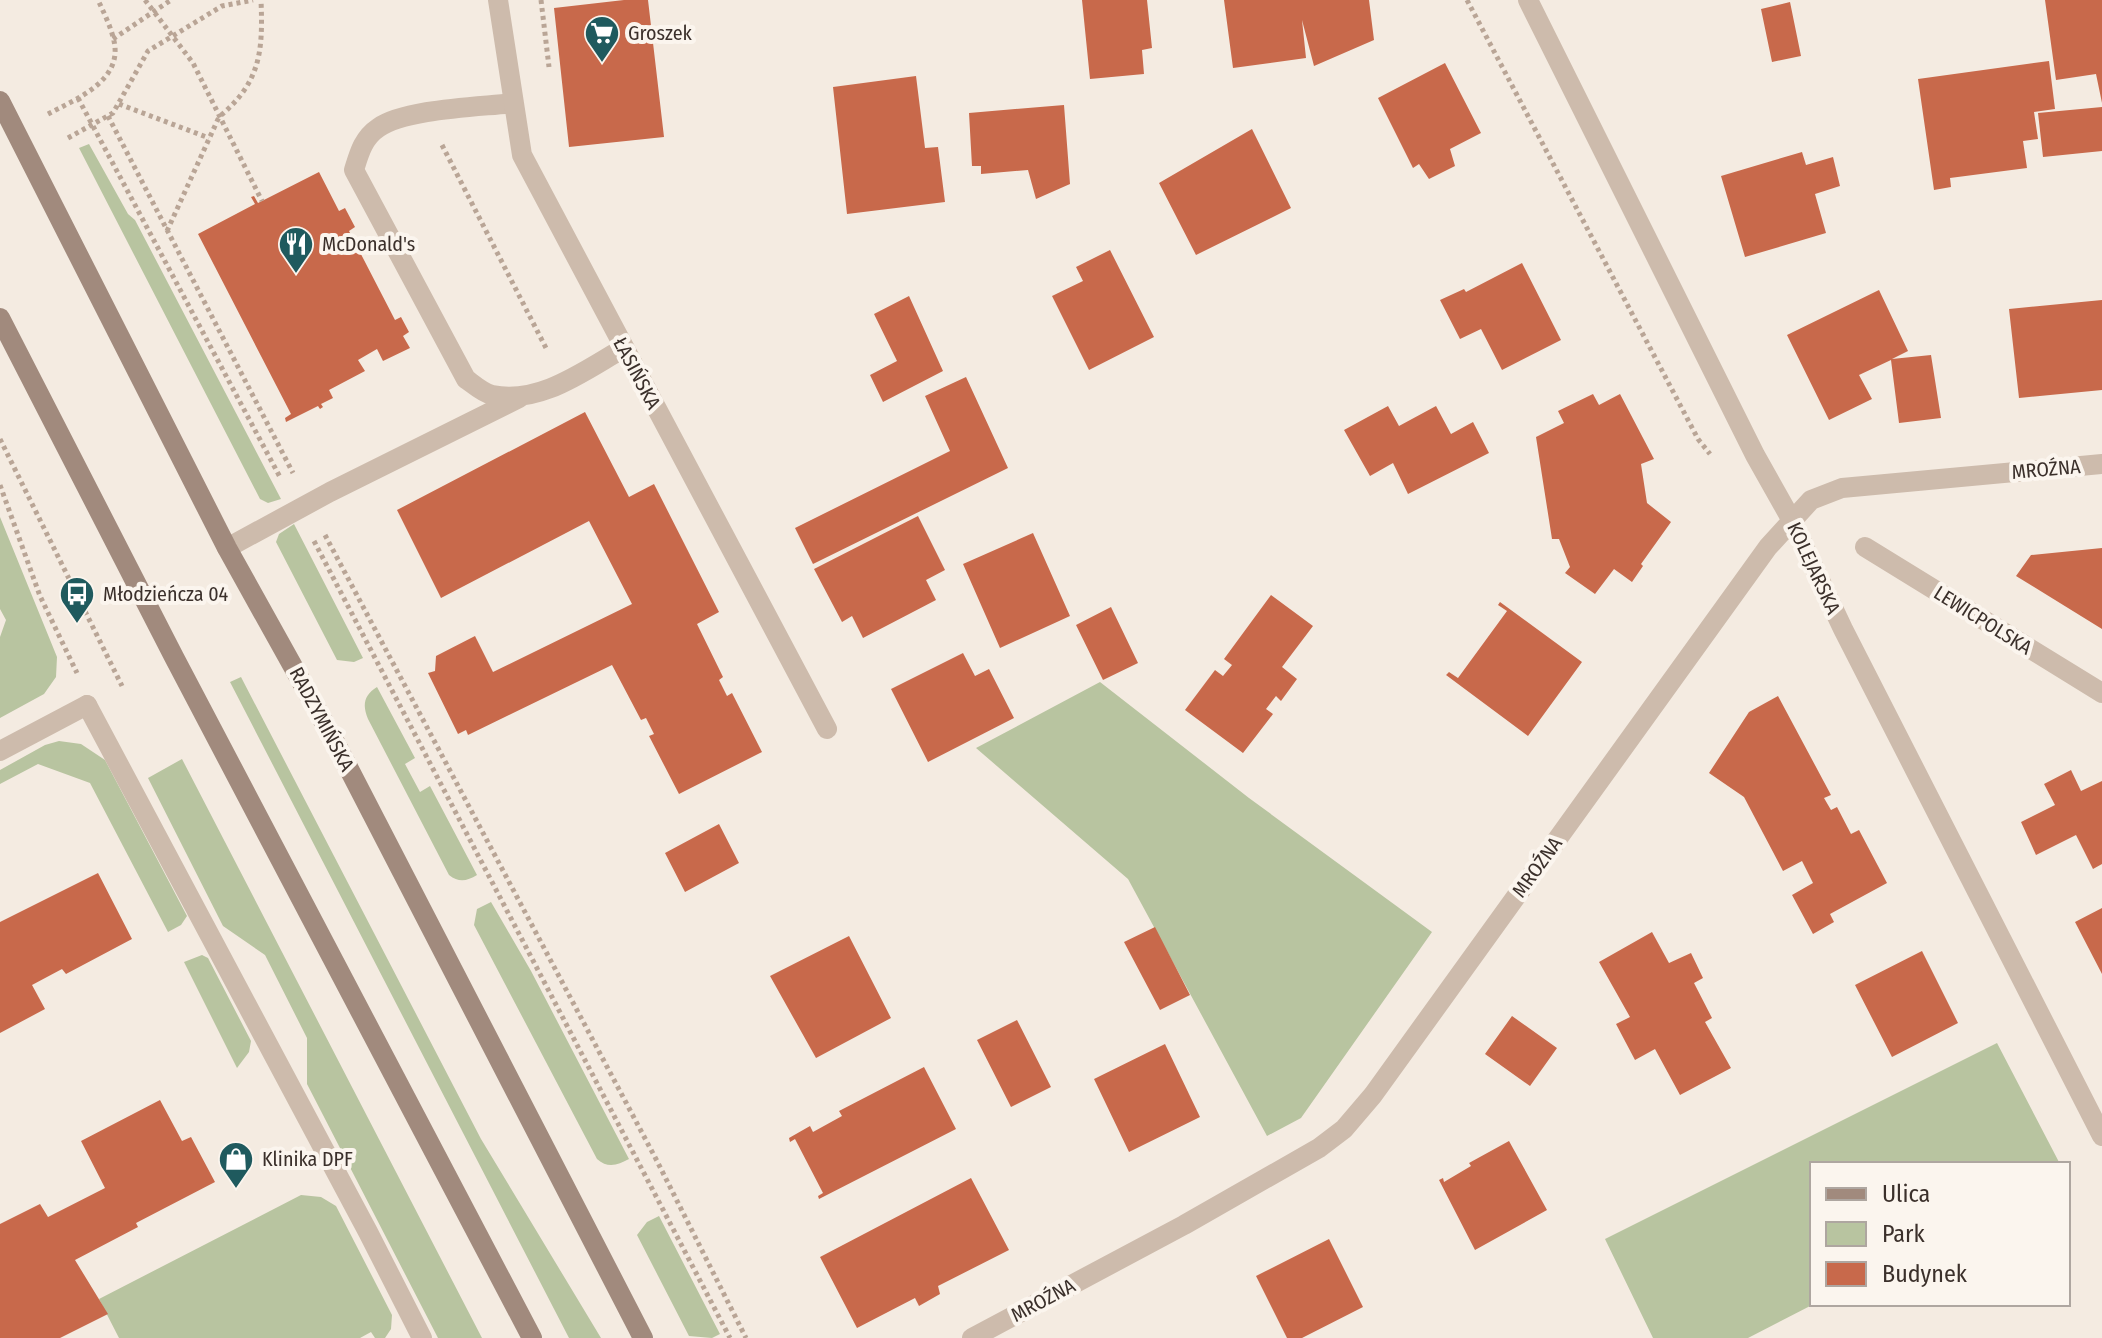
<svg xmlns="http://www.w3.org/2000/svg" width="2102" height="1338" viewBox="0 0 2102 1338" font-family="'Fira Sans Condensed',sans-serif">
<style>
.green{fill:#b8c4a0}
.building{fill:#c8694b}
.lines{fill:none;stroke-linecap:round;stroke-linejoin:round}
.path{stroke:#b9a596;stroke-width:5;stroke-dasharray:4 4;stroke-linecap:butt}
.lane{stroke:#cdbbac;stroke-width:20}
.street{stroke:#cdbbac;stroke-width:20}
.secondary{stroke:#a18a7d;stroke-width:20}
.labels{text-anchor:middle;stroke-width:8;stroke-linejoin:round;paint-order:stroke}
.poi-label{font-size:20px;fill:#3b302b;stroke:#fbf5ee;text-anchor:start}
.street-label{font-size:20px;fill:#3b302b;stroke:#fbf5ee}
</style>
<rect width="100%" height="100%" fill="#f4ebe1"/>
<!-- green -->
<path class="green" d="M 89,144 L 128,214 L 135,220 L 281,499 L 268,503 L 260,499 L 79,148 Z
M 0,517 L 57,657 L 56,677 L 44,694 L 0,718 L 0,637 L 6,620 L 0,609 Z
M 294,524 L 363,658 L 354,662 L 337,660 L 276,542 L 279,534 Z
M 241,677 L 481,1139 L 601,1338 L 569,1338 L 230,682 Z
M 1100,682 L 1249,798 L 1432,932 L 1301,1118 L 1267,1136 L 1128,879 L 976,748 Z
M 377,687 L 415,758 L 405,764 L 420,792 L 430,786 L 477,875 C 467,881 459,883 449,875 L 368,719 C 362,705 364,695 377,687 Z
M 59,741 L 81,744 L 105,760 L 187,916 L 181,925 L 168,932 L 90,783 L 38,764 L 0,784 L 0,770 L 45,745 Z
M 182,759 L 482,1338 L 438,1338 L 307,1084 L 307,1038 L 265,955 L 223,926 L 148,778 Z
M 491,902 L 531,971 L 629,1159 C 618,1165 608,1169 597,1159 L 474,925 L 477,909 Z
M 202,955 L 208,958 L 251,1041 L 249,1052 L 237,1068 L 184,962 Z
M 1997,1043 L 2060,1164 L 1812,1164 L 1814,1304 L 1748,1338 L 1653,1338 L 1605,1239 Z
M 301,1195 L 321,1197 L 336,1206 L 392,1315 L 391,1329 L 385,1338 L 375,1338 L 371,1332 L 360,1338 L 119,1338 L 99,1299 Z
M 659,1216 L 720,1334 L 712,1338 L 689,1336 L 637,1235 L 647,1222 Z"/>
<!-- building -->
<path class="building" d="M 624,0 L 648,0 L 664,137 L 569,147 L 554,8 Z
M 1082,0 L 1147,0 L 1152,48 L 1142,50 L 1144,74 L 1090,79 Z
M 1224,0 L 1369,0 L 1374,40 L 1314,66 L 1302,20 L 1306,58 L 1233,68 Z
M 2045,0 L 2102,0 L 2102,103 L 2096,74 L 2056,80 Z
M 1790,2 L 1801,56 L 1772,62 L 1761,9 Z
M 2049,61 L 2055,109 L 2034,112 L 2038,139 L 2023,141 L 2027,168 L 1950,178 L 1951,187 L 1934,190 L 1918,79 Z
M 1445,63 L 1481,133 L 1450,149 L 1455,166 L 1429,179 L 1419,164 L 1413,168 L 1378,98 Z
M 916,76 L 925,148 L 938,147 L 945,202 L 847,214 L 833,87 Z
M 1064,105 L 1070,184 L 1036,199 L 1028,170 L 981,174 L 981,166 L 972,166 L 969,113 Z
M 2102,107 L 2102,151 L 2043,157 L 2038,113 Z
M 1252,129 L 1291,208 L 1196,255 L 1159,183 Z
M 1802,152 L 1806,165 L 1833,157 L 1840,186 L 1815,194 L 1826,233 L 1745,257 L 1721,176 Z
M 319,172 L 339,211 L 345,208 L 355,227 L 349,231 L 395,320 L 401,317 L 409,332 L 403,336 L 410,348 L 383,361 L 377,349 L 358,360 L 365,371 L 329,390 L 333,398 L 321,404 L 323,407 L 320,409 L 318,406 L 286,422 L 285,418 L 291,414 L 198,234 L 255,204 L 251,197 L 254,196 L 258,203 Z
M 1110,250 L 1154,337 L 1089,370 L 1052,296 L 1083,281 L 1076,267 Z
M 1522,263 L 1561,340 L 1502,370 L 1481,329 L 1460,339 L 1440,300 L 1464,289 L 1466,292 Z
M 1879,290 L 1908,351 L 1892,359 L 1931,355 L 1941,418 L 1899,423 L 1891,360 L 1859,375 L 1872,399 L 1829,420 L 1787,335 Z
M 909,296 L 943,371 L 883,402 L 870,375 L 897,361 L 874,314 Z
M 2102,300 L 2102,390 L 2019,398 L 2009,309 Z
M 966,377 L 1008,468 L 813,564 L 795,528 L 950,451 L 925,396 Z
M 1593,394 L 1599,405 L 1620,394 L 1654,459 L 1641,464 L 1647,503 L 1671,522 L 1641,564 L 1643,566 L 1632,582 L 1614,569 L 1595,594 L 1565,573 L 1570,567 L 1559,539 L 1552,539 L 1536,437 L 1564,423 L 1558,411 Z
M 1388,406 L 1399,426 L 1436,406 L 1451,434 L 1473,422 L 1489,453 L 1408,494 L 1393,463 L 1370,476 L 1344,430 Z
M 585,412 L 629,497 L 654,484 L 719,612 L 697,624 L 723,677 L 719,680 L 727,696 L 732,693 L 762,752 L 679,794 L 649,736 L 654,734 L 646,718 L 641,720 L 612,665 L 468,735 L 466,730 L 458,734 L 428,673 L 435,671 L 436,656 L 475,636 L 493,672 L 632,604 L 589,521 L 441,598 L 397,510 Z
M 918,516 L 945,570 L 926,580 L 936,600 L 863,638 L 852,616 L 842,622 L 814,569 Z
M 1033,533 L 1070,616 L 1000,648 L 963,564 Z
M 2102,548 L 2102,629 L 2016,576 L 2031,555 Z
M 1271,595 L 1313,626 L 1282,667 L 1297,679 L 1281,701 L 1276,696 L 1266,709 L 1273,714 L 1243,753 L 1185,710 L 1215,670 L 1223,676 L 1232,665 L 1224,659 Z
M 1500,602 L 1582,662 L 1528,736 L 1446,675 L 1449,672 L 1458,678 L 1507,611 L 1498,605 Z
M 1111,607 L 1138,663 L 1103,680 L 1076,625 Z
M 963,653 L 975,676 L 989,669 L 1014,718 L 928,762 L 891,689 Z
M 1778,696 L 1831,795 L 1824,798 L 1831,810 L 1837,807 L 1851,834 L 1859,830 L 1887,883 L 1830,914 L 1834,922 L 1813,934 L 1792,895 L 1813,883 L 1802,861 L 1783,871 L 1744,797 L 1709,773 L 1749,712 Z
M 2071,770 L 2081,791 L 2102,781 L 2102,864 L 2093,869 L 2076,835 L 2036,855 L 2021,822 L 2055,805 L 2044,784 Z
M 719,824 L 739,863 L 685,892 L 665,853 Z
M 98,873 L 132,939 L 66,974 L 62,969 L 32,985 L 45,1009 L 0,1033 L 0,922 Z
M 2102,908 L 2102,974 L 2075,922 Z
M 1155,927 L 1190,995 L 1160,1010 L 1124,942 Z
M 1652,932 L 1669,963 L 1691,953 L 1703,978 L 1694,983 L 1712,1018 L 1705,1022 L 1731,1068 L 1680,1095 L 1655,1049 L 1635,1060 L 1616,1024 L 1630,1017 L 1599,962 Z
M 849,936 L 891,1018 L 816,1058 L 770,976 Z
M 1922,951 L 1958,1023 L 1892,1057 L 1855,985 Z
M 1512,1016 L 1557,1048 L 1530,1086 L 1485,1054 Z
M 1017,1020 L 1051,1087 L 1011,1107 L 977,1040 Z
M 1165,1044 L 1200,1117 L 1129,1152 L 1094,1079 Z
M 924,1067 L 956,1129 L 819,1199 L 818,1196 L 823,1193 L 795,1139 L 790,1142 L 789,1138 L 810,1126 L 813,1132 L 842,1116 L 839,1111 Z
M 160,1100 L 182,1141 L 191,1137 L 215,1182 L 136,1223 L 138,1227 L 75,1260 L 108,1314 L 60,1338 L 0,1338 L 0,1224 L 40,1204 L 48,1217 L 105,1188 L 81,1141 Z
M 1509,1141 L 1547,1210 L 1475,1250 L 1439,1180 L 1443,1178 L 1444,1182 L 1471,1166 L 1469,1163 Z
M 971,1178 L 1009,1250 L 938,1286 L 940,1294 L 919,1306 L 915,1298 L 857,1328 L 820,1257 Z
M 1329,1239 L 1363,1307 L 1302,1338 L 1287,1338 L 1256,1276 Z"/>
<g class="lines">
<!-- path -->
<path class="path" d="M 145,0 L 193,63 L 262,201
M 541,0 L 549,67
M 1467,0 L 1698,439 L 1710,454
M 113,39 L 171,0
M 78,98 L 281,479
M 119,104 L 209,138
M 48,114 C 76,99 123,81 114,41 C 111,27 104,13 98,0
M 108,116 L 293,473
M 68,138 L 113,113 L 148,51 L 222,6 L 253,0
M 442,145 L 547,350
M 167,231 L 219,117 C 261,82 263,51 261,0
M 0,439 L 122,686
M 0,485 L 40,596 L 77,673
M 325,535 L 657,1161 L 746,1338
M 314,541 L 730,1338"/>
<!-- lane -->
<path class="lane" d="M 513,103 C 479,107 404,109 378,128 C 363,138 359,154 354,170 L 466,379 C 473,384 483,393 492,395 C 540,405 585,370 624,348
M 227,548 L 330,492 L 519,398
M 87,705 L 368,1232 L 422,1338"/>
<!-- street -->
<path class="street" d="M 498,0 L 522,155 L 827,729
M 1528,0 L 1755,455 L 1791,519 L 1843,629 L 2102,1136
M 1865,547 L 2102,693
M 0,751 L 87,705
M 972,1338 L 1184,1225 L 1319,1148 L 1344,1129 L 1373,1095 L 1768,547 L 1811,500 L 1842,488 L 2102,464"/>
<!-- secondary -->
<path class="secondary" d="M 0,101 L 227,548 L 335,742 L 643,1338
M 0,318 L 174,657 L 532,1338"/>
</g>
<!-- icons -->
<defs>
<g id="supermarket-pin" transform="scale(1.8)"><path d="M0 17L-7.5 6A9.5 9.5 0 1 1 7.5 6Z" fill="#1f5a5e" stroke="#fbf5ee"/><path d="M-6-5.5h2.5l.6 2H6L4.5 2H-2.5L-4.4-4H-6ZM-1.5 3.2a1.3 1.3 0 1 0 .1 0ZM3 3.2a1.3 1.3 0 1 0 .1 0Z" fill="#fff"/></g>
<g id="restaurant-pin" transform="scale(1.8)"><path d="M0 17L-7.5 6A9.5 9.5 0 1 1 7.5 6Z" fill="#1f5a5e" stroke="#fbf5ee"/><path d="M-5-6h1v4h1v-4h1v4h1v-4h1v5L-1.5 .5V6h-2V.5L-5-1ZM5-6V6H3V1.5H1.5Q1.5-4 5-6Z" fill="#fff"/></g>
<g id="bus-pin" transform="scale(1.8)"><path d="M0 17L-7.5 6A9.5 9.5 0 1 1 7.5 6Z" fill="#1f5a5e" stroke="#fbf5ee"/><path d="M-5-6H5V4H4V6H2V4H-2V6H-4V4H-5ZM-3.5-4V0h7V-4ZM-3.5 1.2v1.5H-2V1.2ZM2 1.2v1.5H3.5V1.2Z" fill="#fff"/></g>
<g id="shop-pin" transform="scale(1.8)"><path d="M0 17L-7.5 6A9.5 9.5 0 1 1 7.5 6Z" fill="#1f5a5e" stroke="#fbf5ee"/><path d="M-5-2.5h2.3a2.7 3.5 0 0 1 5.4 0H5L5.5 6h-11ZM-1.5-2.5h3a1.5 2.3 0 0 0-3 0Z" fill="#fff"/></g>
</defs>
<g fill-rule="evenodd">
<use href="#supermarket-pin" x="602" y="33"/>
<use href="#restaurant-pin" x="296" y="244"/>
<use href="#bus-pin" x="77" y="594"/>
<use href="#shop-pin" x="236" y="1159"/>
</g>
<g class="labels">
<!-- poi labels -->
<g class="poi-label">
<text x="628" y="40">Groszek</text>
<text x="322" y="251">McDonald's</text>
<text x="103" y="601">Młodzieńcza 04</text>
<text x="262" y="1166">Klinika DPF</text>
</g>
<!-- street labels -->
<g class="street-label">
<text transform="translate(637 373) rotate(62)" y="7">ŁASIŃSKA</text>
<text transform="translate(2046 469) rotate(-5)" y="7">MROŹNA</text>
<text transform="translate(1814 568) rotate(65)" y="7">KOLEJARSKA</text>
<text transform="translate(1983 620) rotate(32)" y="7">LEWICPOLSKA</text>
<text transform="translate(322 719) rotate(62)" y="7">RADZYMIŃSKA</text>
<text transform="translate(1537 867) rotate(-54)" y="7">MROŹNA</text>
<text transform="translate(1043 1300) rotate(-28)" y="7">MROŹNA</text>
</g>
</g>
<!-- legend -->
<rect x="1810" y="1162" width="260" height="144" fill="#fbf5ee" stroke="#aea6a0" stroke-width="2"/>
<rect x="1826" y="1188" width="40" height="12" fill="#a18a7d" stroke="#aea6a0" stroke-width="2"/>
<text x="1882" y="1202" font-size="24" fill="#3b302b">Ulica</text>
<rect x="1826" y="1222" width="40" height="24" fill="#b8c4a0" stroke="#aea6a0" stroke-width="2"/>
<text x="1882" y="1242" font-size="24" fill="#3b302b">Park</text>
<rect x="1826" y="1262" width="40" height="24" fill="#c8694b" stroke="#aea6a0" stroke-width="2"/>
<text x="1882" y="1282" font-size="24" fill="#3b302b">Budynek</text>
</svg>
